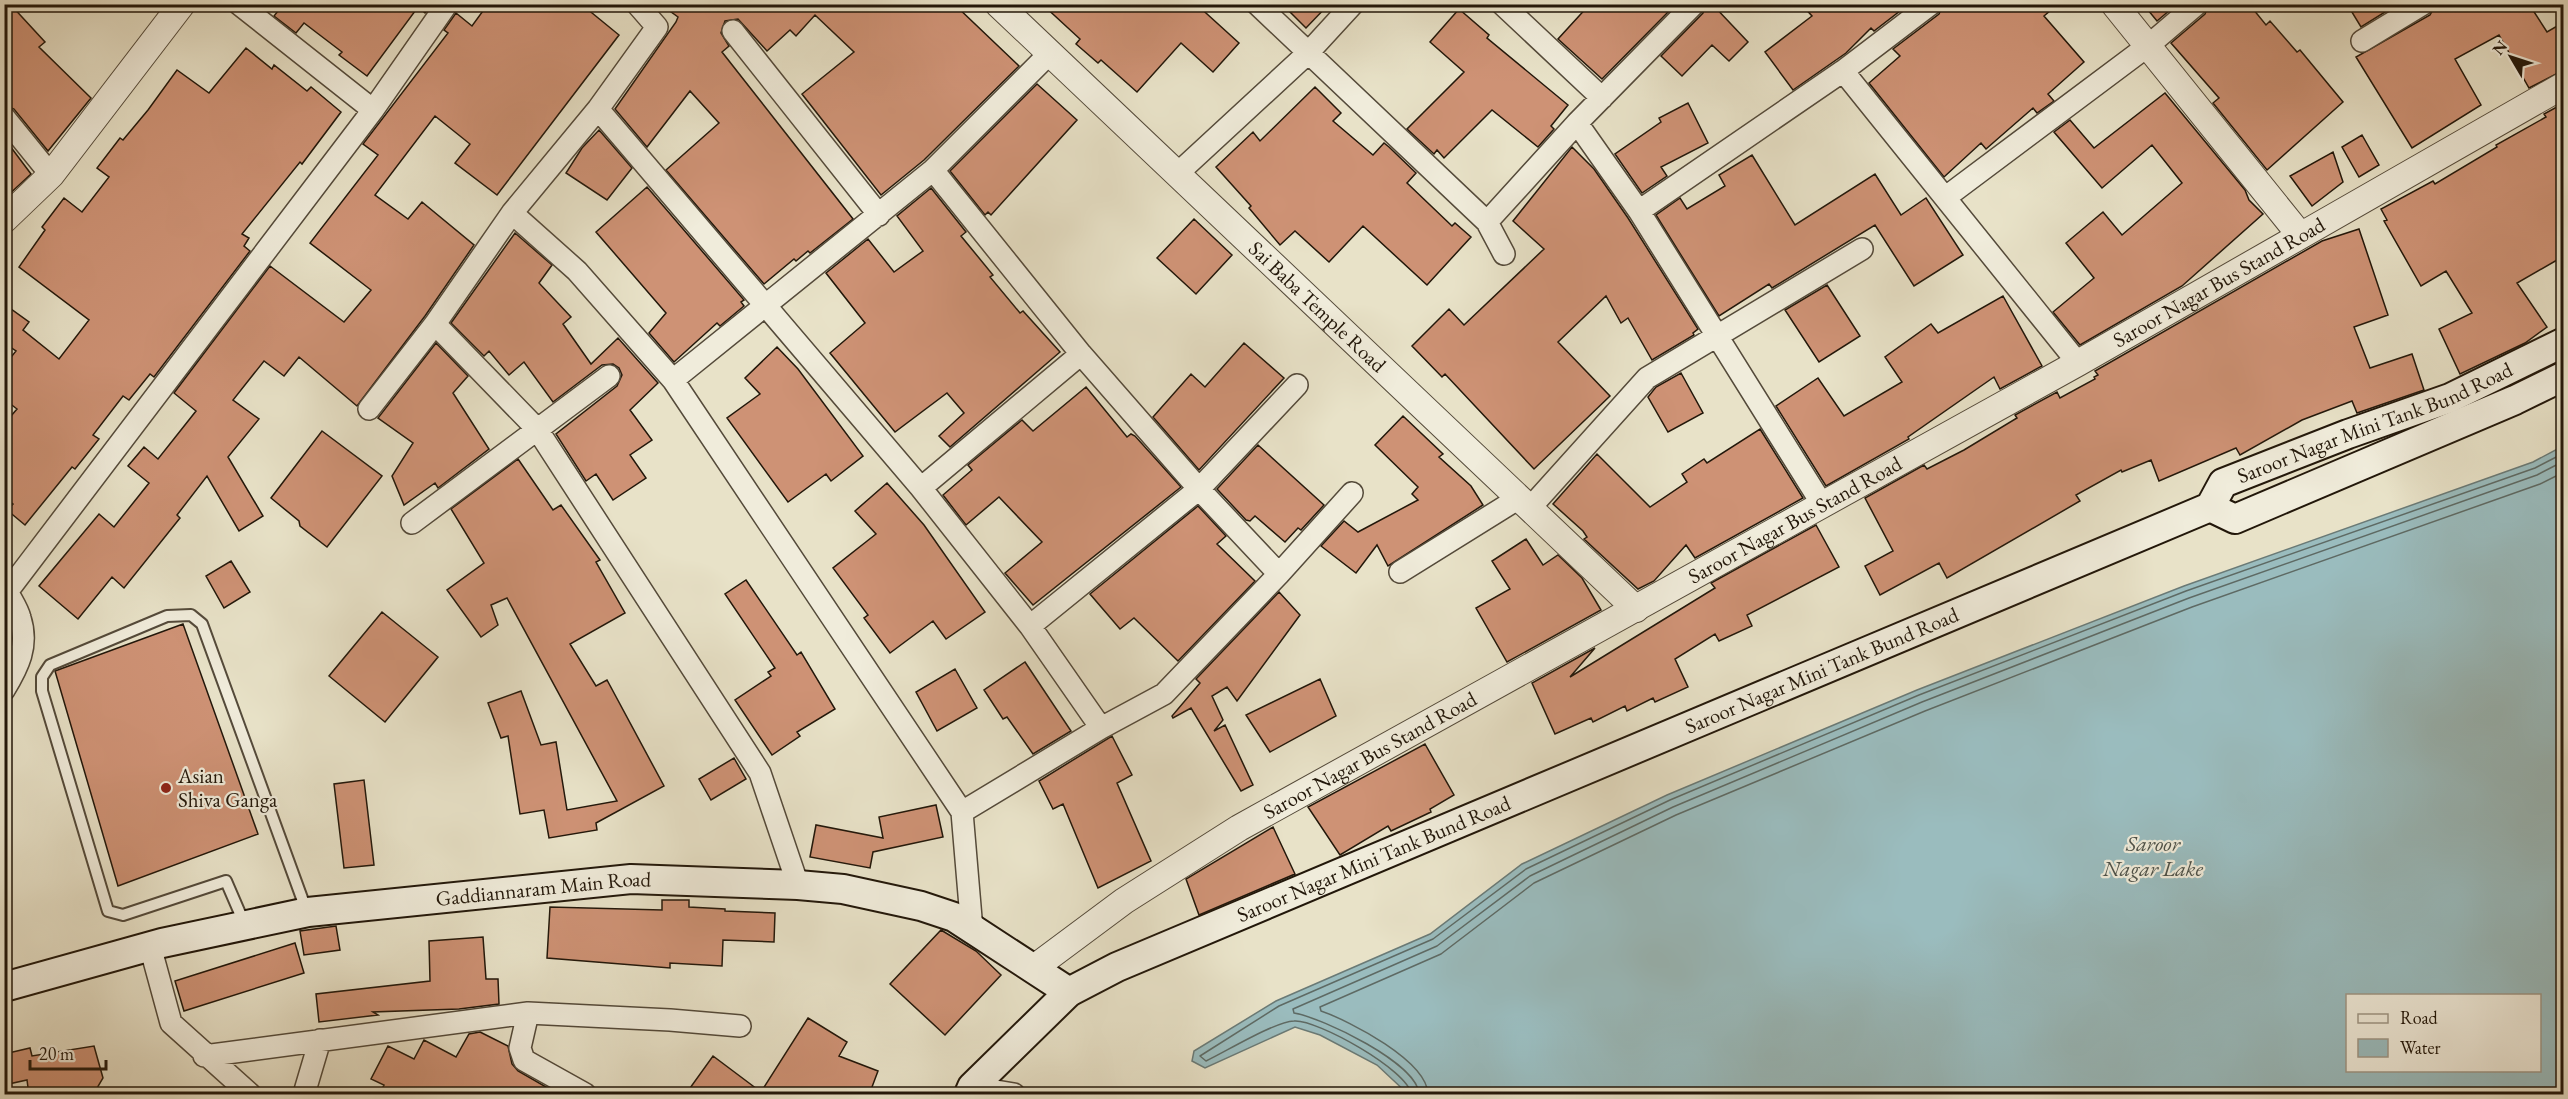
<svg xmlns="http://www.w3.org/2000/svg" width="2568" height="1099" viewBox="0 0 2568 1099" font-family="'EB Garamond',serif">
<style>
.water{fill:#9abcbe;stroke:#6a7a76;stroke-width:1.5;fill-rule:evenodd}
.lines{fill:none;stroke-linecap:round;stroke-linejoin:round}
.shore{stroke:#5e6a64;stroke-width:1.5}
.building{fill:#ce9275;stroke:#22170a;stroke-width:1.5}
.service-casing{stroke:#544a3a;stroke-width:14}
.minor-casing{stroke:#544a3a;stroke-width:24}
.tertiary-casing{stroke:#544a3a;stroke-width:28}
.secondary-casing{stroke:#22170a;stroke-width:32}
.service{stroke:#f0ecdb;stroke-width:10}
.minor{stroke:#f0ecdb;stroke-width:21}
.tertiary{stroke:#f0ecdb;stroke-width:26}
.secondary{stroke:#f0ecdb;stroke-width:28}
.poi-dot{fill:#8f2418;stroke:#f0ecdb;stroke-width:2}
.labels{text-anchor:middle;stroke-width:4.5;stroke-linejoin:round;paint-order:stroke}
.street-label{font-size:21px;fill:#22170a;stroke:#f0ecdb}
.poi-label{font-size:21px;fill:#22170a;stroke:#f0ecdb;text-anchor:start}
.water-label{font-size:22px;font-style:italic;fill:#4c5149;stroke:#f0ecdb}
</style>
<rect width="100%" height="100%" fill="#e8e2c8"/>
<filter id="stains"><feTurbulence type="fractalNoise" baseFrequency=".00333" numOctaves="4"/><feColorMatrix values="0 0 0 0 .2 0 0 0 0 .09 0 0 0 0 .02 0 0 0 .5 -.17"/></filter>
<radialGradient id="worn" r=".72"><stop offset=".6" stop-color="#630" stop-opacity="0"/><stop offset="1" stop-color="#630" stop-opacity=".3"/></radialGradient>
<!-- water -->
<path class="water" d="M 2563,446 L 2563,1094 L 1408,1094 L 1377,1065 L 1320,1035 L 1295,1027 L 1205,1068 L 1192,1061 L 1194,1051 L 1276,1001 L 1430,934 L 1522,864 L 1667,795 L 1917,690 L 2184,586 L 2533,462 ZM 2348,996 L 2540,996 L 2540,1070 L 2348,1070 Z"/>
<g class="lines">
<!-- shore -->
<path class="shore" d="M 1411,1094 C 1409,1071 1317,1019 1294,1021 C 1274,1022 1227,1051 1206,1061 L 1200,1056 L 1279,1006 L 1433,939 L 1526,869 L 1670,800 L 1919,695 L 2186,591 L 2535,468 L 2564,453
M 1419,1094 C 1417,1063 1323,1018 1294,1013 L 1293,1009 L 1437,946 L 1530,876 L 1673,807 L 1922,702 L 2189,598 L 2537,475 L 2564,461
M 1428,1094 C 1427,1061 1350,1021 1321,1011 L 1320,1007 L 1441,954 L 1534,883 L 1676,815 L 1925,711 L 2192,607 L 2540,484 L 2564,472"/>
</g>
<!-- building -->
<path class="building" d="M 4,4 L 10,4 L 45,42 L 39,47 L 91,98 L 48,151 L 14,109 L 4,105 Z
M 279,4 L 431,4 L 425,13 L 418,7 L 367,76 L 339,55 L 342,52 L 304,23 L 296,33 L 274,16 L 282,6 Z
M 488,4 L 581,4 L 619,35 L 497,195 L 455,163 L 470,144 L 435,116 L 375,195 L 408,219 L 422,202 L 474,245 L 425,316 L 357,406 L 299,357 L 284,376 L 264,361 L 233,400 L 259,419 L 228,457 L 263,516 L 239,531 L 207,476 L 177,515 L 180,518 L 124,588 L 112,577 L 78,619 L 39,586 L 99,514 L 114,527 L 149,483 L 128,466 L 144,447 L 158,459 L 196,411 L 174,393 L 270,266 L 344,322 L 371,290 L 310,243 L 378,155 L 363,144 L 448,33 L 444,30 L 456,13 L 472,26 Z
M 660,4 L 954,4 L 1019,66 L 924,160 L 881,195 L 802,94 L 854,52 L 815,15 L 796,36 L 790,30 L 767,51 L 738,19 L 725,21 L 721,33 L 729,46 L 722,52 L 853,219 L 810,253 L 808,251 L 796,261 L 794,259 L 764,284 L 666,170 L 719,123 L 690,91 L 647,147 L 615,109 L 676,22 L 678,17 Z
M 1042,4 L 1196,4 L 1239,43 L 1213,72 L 1181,43 L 1137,92 L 1101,60 L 1098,63 L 1076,44 L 1080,39 Z
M 1282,4 L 1329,4 L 1306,28 Z
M 1590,4 L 1676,4 L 1602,79 L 1558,39 Z
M 1706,4 L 1712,4 L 1748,42 L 1729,61 L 1712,45 L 1682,76 L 1661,56 L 1703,13 Z
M 1801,4 L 1909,4 L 1874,31 L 1871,28 L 1846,53 L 1793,90 L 1765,52 L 1812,16 Z
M 1943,4 L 2058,4 L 2044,16 L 2084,62 L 2048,94 L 2054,101 L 2037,113 L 2033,108 L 1986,149 L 1981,143 L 1944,177 L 1869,83 L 1900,56 L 1893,49 L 1939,14 Z
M 2143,4 L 2177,4 L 2157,21 Z
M 2209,4 L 2249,4 L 2266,25 L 2270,21 L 2297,52 L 2300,50 L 2343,102 L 2267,170 L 2213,103 L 2219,98 L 2171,43 L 2205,14 Z
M 2347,4 L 2398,4 L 2361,27 Z
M 2436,4 L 2529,4 L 2547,32 L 2564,22 L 2564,70 L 2529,88 L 2499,35 L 2455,59 L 2481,105 L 2412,148 L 2356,57 L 2430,15 Z
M 1459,9 L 1489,35 L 1487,38 L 1568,105 L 1551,126 L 1554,129 L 1538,147 L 1492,110 L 1444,158 L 1437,150 L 1434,154 L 1407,129 L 1464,72 L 1430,42 Z
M 246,48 L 272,69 L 274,65 L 307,91 L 311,87 L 341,112 L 302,164 L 300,162 L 242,234 L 249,238 L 244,246 L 250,251 L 154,377 L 150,374 L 129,400 L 123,396 L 93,435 L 99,439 L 75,469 L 72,467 L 25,525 L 7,510 L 13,504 L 4,497 L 4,424 L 17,409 L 4,399 L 4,366 L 16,351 L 10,347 L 4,354 L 4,304 L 29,322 L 23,330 L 59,359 L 89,320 L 19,267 L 45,230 L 42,227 L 64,198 L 82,212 L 109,177 L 97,168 L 120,138 L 123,140 L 148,110 L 177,70 L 209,93 Z
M 1037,84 L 1077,120 L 991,215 L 988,212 L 985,215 L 950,171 Z
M 1315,87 L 1341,113 L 1333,121 L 1373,155 L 1384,143 L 1389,147 L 1416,173 L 1407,183 L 1452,226 L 1455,223 L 1471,237 L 1427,285 L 1363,226 L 1329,262 L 1295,231 L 1280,245 L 1249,208 L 1251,206 L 1216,167 L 1253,132 L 1260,141 Z
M 2165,93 L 2245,190 L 2249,200 L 2263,214 L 2182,286 L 2080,345 L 2053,312 L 2094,278 L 2066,243 L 2103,212 L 2122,235 L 2182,183 L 2152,145 L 2102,188 L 2054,132 L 2070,120 L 2094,148 Z
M 1688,103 L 1708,143 L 1661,167 L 1667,176 L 1642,193 L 1615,154 L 1661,122 L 1659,118 Z
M 2564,103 L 2564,256 L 2517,283 L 2547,327 L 2525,343 L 2460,374 L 2439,329 L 2472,313 L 2446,271 L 2421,286 L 2384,221 L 2387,220 L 2381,209 L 2433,181 L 2435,184 L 2497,147 L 2496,145 L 2546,117 L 2544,114 Z
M 599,130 L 632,168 L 607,200 L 566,173 L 582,148 Z
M 2362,135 L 2379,165 L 2359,177 L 2342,147 Z
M 4,138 L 31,174 L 4,199 Z
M 1572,147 L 1594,169 L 1628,218 L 1698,329 L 1693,333 L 1694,335 L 1652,360 L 1628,318 L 1621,323 L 1606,296 L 1558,342 L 1610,396 L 1534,469 L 1445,374 L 1442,377 L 1412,346 L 1449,309 L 1464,325 L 1544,249 L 1513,221 Z
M 2333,152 L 2343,182 L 2312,206 L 2290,176 Z
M 1752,155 L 1795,225 L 1875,174 L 1901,215 L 1926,198 L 1963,255 L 1914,286 L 1875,225 L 1772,288 L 1769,284 L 1719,316 L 1656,215 L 1680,198 L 1687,209 L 1725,186 L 1719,175 Z
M 647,187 L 744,300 L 741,302 L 744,306 L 720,326 L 717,323 L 674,362 L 649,333 L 666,313 L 596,232 Z
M 931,188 L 966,232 L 961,236 L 993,275 L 990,277 L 1020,313 L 1023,311 L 1060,352 L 950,447 L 939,436 L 964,413 L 947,393 L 895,432 L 830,353 L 865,323 L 826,273 L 868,239 L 894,272 L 923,251 L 897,216 Z
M 1194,219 L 1232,255 L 1196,294 L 1157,258 Z
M 2359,229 L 2388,315 L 2354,327 L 2370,368 L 2412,354 L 2424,390 L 2357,413 L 2352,401 L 2302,420 L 2240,455 L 2236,448 L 2159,481 L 2151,460 L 2122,472 L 2121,470 L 2076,495 L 2080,501 L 1947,578 L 1939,563 L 1880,595 L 1865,566 L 1893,551 L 1865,498 L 1924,465 L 1927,469 L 1964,450 L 2017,418 L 2015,415 L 2057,392 L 2060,398 L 2095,379 L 2094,377 L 2098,375 L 2095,371 L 2322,241 Z
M 515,233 L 552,265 L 539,283 L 571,317 L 563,324 L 591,364 L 618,338 L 658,383 L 630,410 L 652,440 L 630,455 L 646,478 L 613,500 L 596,474 L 586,481 L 556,434 L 617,386 L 622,375 L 619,368 L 613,364 L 602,365 L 553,402 L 524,362 L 509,375 L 489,351 L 484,356 L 451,323 Z
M 1827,285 L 1860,336 L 1819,362 L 1785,310 Z
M 2003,296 L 2042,366 L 2000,389 L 1994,377 L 1908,437 L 1909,439 L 1826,486 L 1776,406 L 1818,378 L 1844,416 L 1902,382 L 1885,357 L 1931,324 L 1938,333 Z
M 436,343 L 468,376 L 453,393 L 489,449 L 438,488 L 435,483 L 404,505 L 392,476 L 413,443 L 378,418 Z
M 1244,343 L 1284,378 L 1199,470 L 1153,417 L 1191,374 L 1205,387 Z
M 777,347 L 798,369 L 863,456 L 831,481 L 826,474 L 788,502 L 727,418 L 760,394 L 745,378 Z
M 1681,373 L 1703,413 L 1668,432 L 1648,397 L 1656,387 Z
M 1086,387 L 1127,437 L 1131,434 L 1135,436 L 1181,487 L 1033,605 L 1005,573 L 1042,542 L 999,497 L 966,525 L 943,495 L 972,470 L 968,465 L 1022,420 L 1033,431 Z
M 1403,416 L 1443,454 L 1439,457 L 1471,486 L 1483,505 L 1388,566 L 1377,545 L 1356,573 L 1321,546 L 1344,521 L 1358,532 L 1418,500 L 1412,494 L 1418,487 L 1375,445 Z
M 1760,429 L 1803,498 L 1695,558 L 1686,545 L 1654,581 L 1638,589 L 1584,539 L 1587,537 L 1583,531 L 1553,504 L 1597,454 L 1650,507 L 1687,482 L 1682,474 L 1704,459 L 1707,463 Z
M 322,431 L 382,476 L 327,547 L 300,526 L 299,521 L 271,498 Z
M 1258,445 L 1324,505 L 1301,530 L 1298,528 L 1285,542 L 1255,516 L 1250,521 L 1246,520 L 1217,489 Z
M 518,459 L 553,510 L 561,505 L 600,560 L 596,562 L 625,613 L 570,644 L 596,686 L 607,680 L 664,786 L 596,823 L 597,830 L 549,838 L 544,810 L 520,814 L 508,736 L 501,738 L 488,703 L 521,691 L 541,745 L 556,742 L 567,810 L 617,801 L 507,598 L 491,605 L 498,625 L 481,637 L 447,590 L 484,563 L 451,509 Z
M 887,483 L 924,525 L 985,612 L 946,639 L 933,621 L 890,653 L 864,618 L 868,615 L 833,568 L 876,534 L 855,511 Z
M 1198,506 L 1226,536 L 1217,544 L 1255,581 L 1178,661 L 1134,618 L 1120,629 L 1090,594 Z
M 1816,525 L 1839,567 L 1747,615 L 1752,626 L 1719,641 L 1715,634 L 1675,659 L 1688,687 L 1655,702 L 1653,698 L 1627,711 L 1625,706 L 1593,722 L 1591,718 L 1555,734 L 1532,683 L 1595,648 L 1570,677 L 1715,588 L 1711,583 Z
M 1526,539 L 1543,565 L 1558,555 L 1582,578 L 1601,610 L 1507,662 L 1476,608 L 1510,589 L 1492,561 Z
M 231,561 L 250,592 L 224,608 L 206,576 Z
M 746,580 L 797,655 L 801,652 L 835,709 L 797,732 L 800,736 L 772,755 L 735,700 L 771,676 L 768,672 L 775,668 L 725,594 Z
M 1279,592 L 1300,615 L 1237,701 L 1227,687 L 1212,696 L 1223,720 L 1214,731 L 1225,725 L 1253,785 L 1241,791 L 1191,708 L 1173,718 L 1172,716 L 1200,683 L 1196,679 Z
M 382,612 L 438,657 L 385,722 L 329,676 Z
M 183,624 L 258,834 L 118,886 L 55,671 Z
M 1025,662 L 1071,731 L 1033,754 L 1007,717 L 1003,719 L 984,690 Z
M 955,669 L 977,708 L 937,731 L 916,692 Z
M 1320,679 L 1336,716 L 1270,752 L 1246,715 Z
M 1112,736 L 1132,775 L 1117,783 L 1151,861 L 1098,888 L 1063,804 L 1053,809 L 1039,781 Z
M 1425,744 L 1454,795 L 1430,809 L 1431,812 L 1391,831 L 1388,826 L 1340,855 L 1308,807 Z
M 734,758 L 746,779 L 711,800 L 699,779 Z
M 364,780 L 374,865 L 344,868 L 334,784 Z
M 936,805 L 943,837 L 873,852 L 870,868 L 810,857 L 816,825 L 883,838 L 879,817 Z
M 1273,827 L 1295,874 L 1199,915 L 1186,879 Z
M 662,900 L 689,900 L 689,907 L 725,909 L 725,911 L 775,913 L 774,942 L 723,940 L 722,966 L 670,963 L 670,968 L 547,958 L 550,907 L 662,910 Z
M 336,926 L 340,950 L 304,955 L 300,931 Z
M 941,930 L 976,951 L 1001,975 L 945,1035 L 890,984 Z
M 483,937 L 486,979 L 498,979 L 499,1004 L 459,1009 L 373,1012 L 378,1015 L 319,1022 L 316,994 L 430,981 L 429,941 Z
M 295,943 L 304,973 L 184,1011 L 175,981 Z
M 808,1018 L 847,1042 L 839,1056 L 878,1071 L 869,1095 L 685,1095 L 713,1056 L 761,1092 Z
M 480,1032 L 508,1046 L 512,1064 L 518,1071 L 560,1095 L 379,1095 L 384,1085 L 371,1079 L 388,1046 L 414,1059 L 424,1040 L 456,1057 L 469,1034 Z
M 94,1046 L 103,1078 L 93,1095 L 29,1095 L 27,1080 L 4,1085 L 4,1054 L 30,1048 L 32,1056 Z"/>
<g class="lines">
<!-- service casing -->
<g class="service-casing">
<path id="service" d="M 245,925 L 226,881 L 123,915 L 108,911 L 42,691 L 42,677 L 50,665 L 167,616 L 191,615 L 202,624 L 307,912"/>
</g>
<!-- minor casing -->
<g class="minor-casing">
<path id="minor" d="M 239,4 L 373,110
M 1257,4 L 1487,222 L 1504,254
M 1502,4 L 1602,98
M 733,31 L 879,215
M 2362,41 L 2423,4
M 1843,71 L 2078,363
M 598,109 L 921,488 L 1030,626 L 1101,728
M 4,117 L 51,175
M 1577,123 L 1639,211 L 1822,504
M 933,170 L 1081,354 L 1199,489 L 1279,574
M 1177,174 L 1308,53 L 1353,4
M 1946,197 L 2149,45 L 2197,4
M 1639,211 L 1843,71 L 1931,4
M 512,213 L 577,271 L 673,380 L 962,812 L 972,930
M 1487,222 L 1577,123 L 1694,4
M 435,324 L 537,429 L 760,773 L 798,885
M 673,380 L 933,170 L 1050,53
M 369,409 L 435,324 L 512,213 L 598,109 L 657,27 L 637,4
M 921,488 L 1081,354
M 1530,508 L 1647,378 L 1862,249
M 412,523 L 609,376
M 1400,572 L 1519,498
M 4,584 C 8,596 17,606 20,618 C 29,646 18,667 4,690
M 7,592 L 373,110 L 447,4
M 1030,626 L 1199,489 L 1297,385
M 962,812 L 1101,728 L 1164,694 L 1279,574 L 1352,493
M 150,946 L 171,1023 L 250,1094
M 528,1013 L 520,1048 L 524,1060 L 585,1094
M 204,1056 L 528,1013 L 670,1020 L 740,1026
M 972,1087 L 1014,1094
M 304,1094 L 320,1040"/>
</g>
<!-- tertiary casing -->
<g class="tertiary-casing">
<g id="tertiary">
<path id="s1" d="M 998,4 L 1636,609"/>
<path d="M 2114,4 L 2300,235"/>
<path d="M 4,220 L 51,175 L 182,4"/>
<path id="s2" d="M 1034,968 L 1124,901 L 1239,828 L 2078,363 L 2564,85"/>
</g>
</g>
<!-- secondary casing -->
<g class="secondary-casing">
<g id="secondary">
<path d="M 2210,507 L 2235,519 L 2515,400 L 2564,376"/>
<path id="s3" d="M 4,987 L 162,943 L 308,912 L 631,879 L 798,885 L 843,889 L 921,906 L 954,917 L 1069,992"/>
<path id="s4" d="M 969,1094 L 972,1087 L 1069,992 L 1117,967 L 2210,507 L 2223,483 L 2348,434 L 2450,398 L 2564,342"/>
</g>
</g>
<!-- service -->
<use href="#service" class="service"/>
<!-- minor -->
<use href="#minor" class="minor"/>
<!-- tertiary -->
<use href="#tertiary" class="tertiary"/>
<!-- secondary -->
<use href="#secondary" class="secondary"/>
</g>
<!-- markers -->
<circle class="poi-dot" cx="166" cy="788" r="6"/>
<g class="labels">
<!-- street labels -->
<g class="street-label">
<text dy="7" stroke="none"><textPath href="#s2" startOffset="1370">Saroor Nagar Bus Stand Road</textPath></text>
<text dy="7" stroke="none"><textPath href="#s1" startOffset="440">Sai Baba Temple Road</textPath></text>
<text dy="7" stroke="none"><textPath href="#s4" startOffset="1574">Saroor Nagar Mini Tank Bund Road</textPath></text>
<text dy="7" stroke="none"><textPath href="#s2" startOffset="884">Saroor Nagar Bus Stand Road</textPath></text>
<text dy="7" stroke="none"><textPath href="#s4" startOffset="962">Saroor Nagar Mini Tank Bund Road</textPath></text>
<text dy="7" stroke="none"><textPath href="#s2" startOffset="398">Saroor Nagar Bus Stand Road</textPath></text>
<text dy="7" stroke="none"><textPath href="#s4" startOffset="476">Saroor Nagar Mini Tank Bund Road</textPath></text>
<text dy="7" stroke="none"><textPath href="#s3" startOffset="550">Gaddiannaram Main Road</textPath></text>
</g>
<!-- poi labels -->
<g class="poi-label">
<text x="178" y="783">Asian<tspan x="178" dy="24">Shiva Ganga</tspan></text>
</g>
<!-- water labels -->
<g class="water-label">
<text x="2153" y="851">Saroor<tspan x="2153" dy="25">Nagar Lake</tspan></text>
</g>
</g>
<!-- margin -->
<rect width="2568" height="1099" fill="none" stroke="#e8e2c8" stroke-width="24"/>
<rect x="6" y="6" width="2556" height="1087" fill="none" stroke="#22170a" stroke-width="3"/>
<rect x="12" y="12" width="2544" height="1075" fill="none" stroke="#22170a" stroke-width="1.5"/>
<!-- legend -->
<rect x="2346" y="994" width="195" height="78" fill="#f0ecdb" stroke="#9e9787" stroke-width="1.5"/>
<rect x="2358" y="1014" width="30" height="9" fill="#f0ecdb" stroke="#9e9787" stroke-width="1.5"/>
<text x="2400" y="1024" font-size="18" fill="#22170a">Road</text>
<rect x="2358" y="1039" width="30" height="18" fill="#9abcbe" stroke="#9e9787" stroke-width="1.5"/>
<text x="2400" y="1054" font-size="18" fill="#22170a">Water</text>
<!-- north arrow -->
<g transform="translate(2511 57) rotate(309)" stroke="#f0ecdb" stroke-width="4.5" paint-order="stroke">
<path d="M0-4.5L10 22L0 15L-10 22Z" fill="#22170a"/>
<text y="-9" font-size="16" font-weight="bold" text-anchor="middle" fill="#22170a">N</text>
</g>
<!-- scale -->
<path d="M30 1060v9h76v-9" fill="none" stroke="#22170a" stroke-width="3"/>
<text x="39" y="1060" font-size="18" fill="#22170a" stroke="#f0ecdb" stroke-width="4.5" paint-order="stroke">20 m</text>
<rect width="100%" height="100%" filter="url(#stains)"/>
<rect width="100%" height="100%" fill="url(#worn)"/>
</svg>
